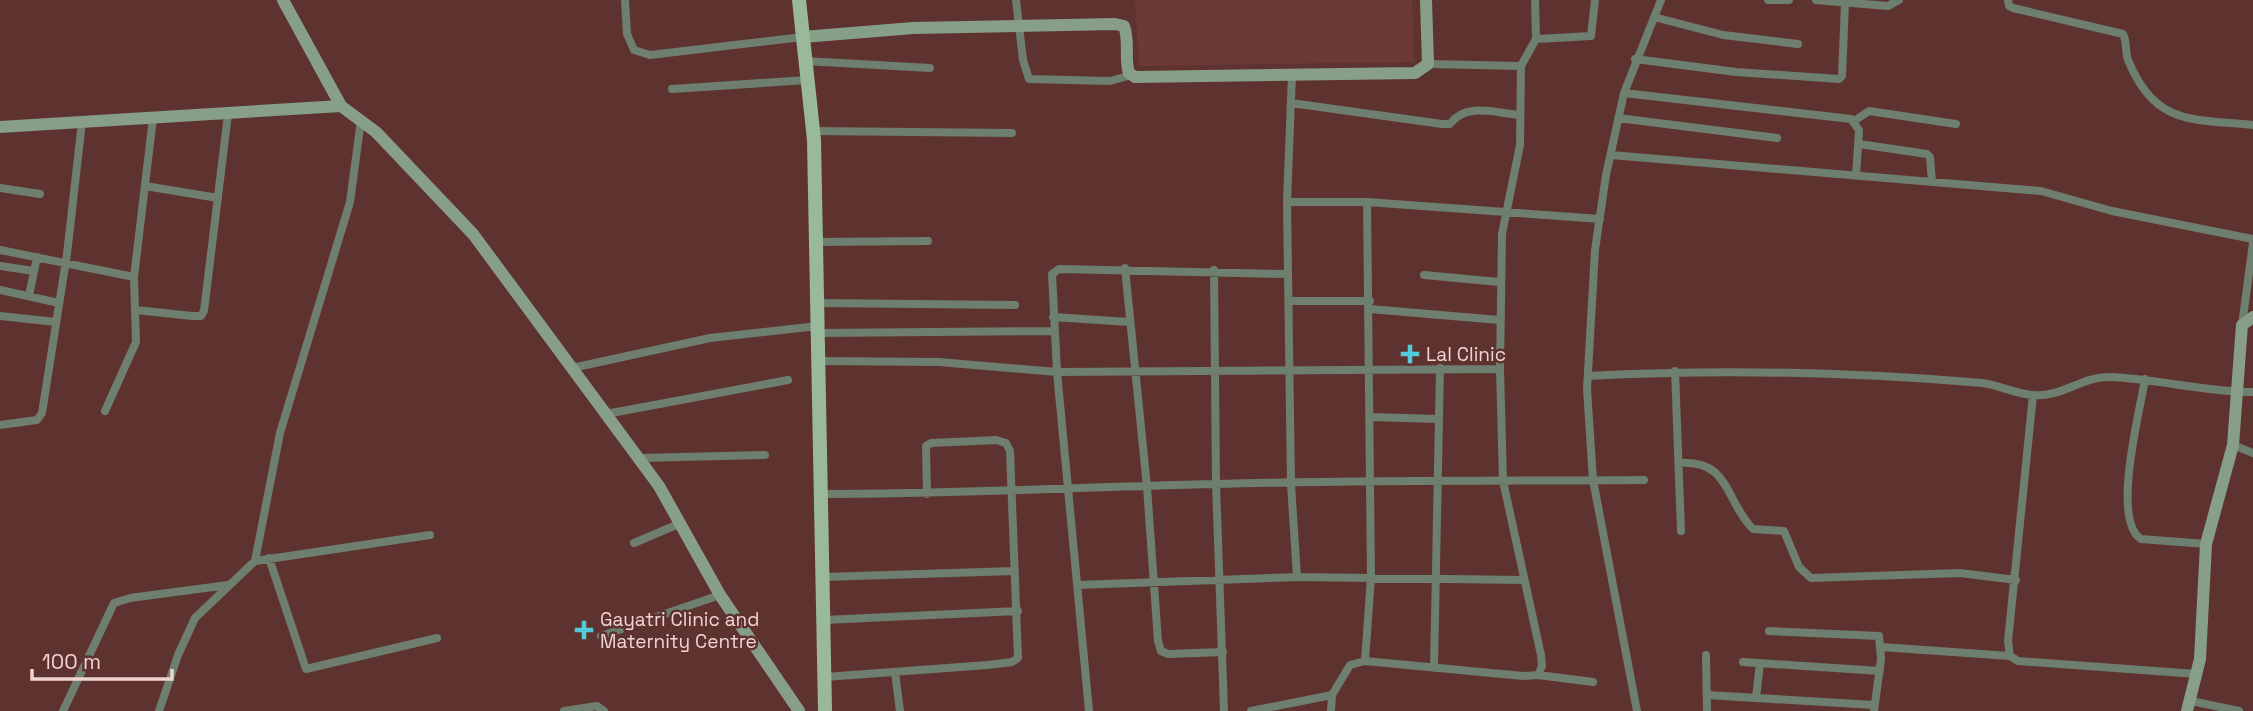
<svg xmlns="http://www.w3.org/2000/svg" width="2253" height="711" viewBox="0 0 2253 711" font-family="'Space Grotesk',sans-serif">
<style>
.built{fill:#6c3935}
.lines{fill:none;stroke-linecap:round;stroke-linejoin:round}
.street{stroke:#6e7e6f;stroke-width:8}
.secondary{stroke:#879f88;stroke-width:12}
.primary{stroke:#9ab99b;stroke-width:14}
.poi-dot{fill:#52cbda;stroke:#5e332f;stroke-width:2.5}
.labels{text-anchor:middle;stroke-width:5;stroke-linejoin:round;paint-order:stroke}
.poi-label{font-size:19px;fill:#f0d4d0;stroke:#5e332f;text-anchor:start}
</style>
<rect width="100%" height="100%" fill="#5e332f"/>
<!-- built -->
<path class="built" d="M 1135,0 L 1412,0 L 1414,62 L 1139,66 Z"/>
<g class="lines">
<!-- street -->
<path class="street" d="M 625,0 L 627,34 L 634,50 L 650,55 L 803,37
M 1016,0 L 1023,60 L 1029,79 L 1110,81 L 1132,75
M 1768,0 L 1789,0
M 1816,0 L 1888,6 L 1899,0
M 2008,0 L 2009,6 L 2013,8 L 2123,34 C 2127,41 2125,51 2128,60 C 2155,126 2192,119 2253,125
M 1654,17 L 1723,35 L 1798,44
M 1536,39 L 1591,36 L 1595,0
M 1635,59 L 1736,72 L 1839,79 L 1842,76 L 1845,3
M 805,61 L 930,68
M 1428,64 L 1521,66 L 1536,39 L 1535,0
M 672,89 L 807,80
M 1624,93 L 1851,119 L 1859,130 L 1856,176
M 1291,103 L 1442,124 L 1450,124 C 1466,102 1496,113 1520,115
M 1618,118 L 1777,138
M 1854,121 L 1869,111 L 1956,124
M 813,131 L 1012,133
M 1859,144 L 1927,154 L 1930,157 L 1932,181
M 1611,155 L 2041,191 L 2112,211 L 2253,239
M 145,186 L 218,198
M 0,188 L 40,194
M 1287,202 L 1292,74
M 815,242 L 928,241
M 0,250 L 134,277
M 0,266 L 34,271
M 1125,268 L 1147,487 L 1158,641 L 1161,651 L 1168,654 L 1223,652
M 1214,270 L 1216,484 L 1224,711
M 1424,275 L 1499,282
M 0,290 L 59,303
M 29,296 L 37,257
M 1289,301 L 1370,301
M 817,303 L 1015,305
M 1370,309 L 1499,320
M 136,310 L 192,316 L 201,316 L 204,311 L 228,114
M 0,316 L 56,322
M 1053,317 L 1130,322
M 2242,325 L 2253,243
M 818,333 L 1054,331
M 818,361 L 939,362 L 1057,372 L 1500,369 L 1503,481 L 1541,655 L 1542,666 L 1538,675 L 1523,676 L 1365,661
M 572,368 L 710,338 L 818,326
M 1500,369 L 1502,234 L 1520,145 L 1521,66
M 1675,371 L 1681,531
M 1588,376 C 1719,369 1851,372 1982,383 C 1999,385 2016,394 2033,395 C 2060,398 2083,376 2110,377 C 2158,379 2206,392 2253,392
M 2145,379 C 2140,411 2111,520 2141,539 L 2206,544
M 2033,395 L 2008,641 L 2010,656 L 2018,661 L 2197,674
M 105,411 L 136,342 L 134,277 L 153,118
M 606,414 L 788,380
M 1372,417 L 1438,419
M 0,425 L 37,420 L 42,413 L 67,254 L 82,122
M 2233,445 L 2253,453
M 639,458 L 765,455
M 1679,463 C 1731,460 1724,500 1753,529 L 1784,531 L 1799,567 L 1811,578 L 1960,573 L 2016,580
M 821,494 C 953,494 1083,487 1214,484 C 1357,480 1501,481 1644,480
M 634,543 L 681,523
M 269,558 L 306,669 L 437,638
M 255,561 L 430,535
M 823,577 L 1015,571
M 1297,577 L 1291,484 L 1287,202 L 1367,202 L 1600,219
M 1077,585 L 1297,577 L 1524,580
M 824,620 L 1018,611
M 1769,631 L 1879,636 L 1881,659 L 1874,711
M 601,636 L 720,595
M 1881,647 L 2010,656
M 1706,655 L 1707,711
M 1743,662 L 1880,671
M 1434,668 L 1440,368
M 895,672 L 900,711
M 1538,675 L 1593,682
M 825,677 L 988,665 L 1012,662 L 1018,658 L 1010,451 L 1006,443 L 996,440 L 931,443 L 926,446 L 927,494
M 1707,695 L 1874,705
M 1756,698 L 1760,663
M 2191,701 L 2239,711
M 63,711 L 114,603 L 130,598 L 228,585
M 159,711 L 178,655 L 195,618 L 255,561 L 280,433 L 350,202 L 361,120
M 564,711 L 597,706 L 604,711
M 1089,711 L 1057,372 L 1052,274 L 1059,269 L 1287,274
M 1251,711 L 1332,695 L 1350,665 L 1365,661 L 1371,577 L 1367,202
M 1331,711 L 1332,695
M 1637,711 L 1593,480 L 1587,389 L 1595,250 L 1606,175 L 1624,93 L 1661,0"/>
<!-- secondary -->
<path class="secondary" d="M 283,0 L 341,106 L 376,132 L 473,234 L 659,486 L 720,595 L 799,711
M 803,37 L 913,28 L 1115,24 L 1124,26 C 1130,42 1124,58 1129,73 L 1135,77 L 1415,73 L 1428,64 L 1426,0
M 0,127 L 341,106
M 2187,711 L 2200,659 L 2206,544 L 2233,445 L 2242,325 L 2253,317"/>
<!-- primary -->
<path class="primary" d="M 799,0 L 814,140 L 825,711"/>
</g>
<!-- markers -->
<g class="poi-dot">
<path d="M1406.5 343.5h7v7h7v7h-7v7h-7v-7h-7v-7h7z"/>
<path d="M580.5 619.5h7v7h7v7h-7v7h-7v-7h-7v-7h7z"/>
</g>
<g class="labels">
<!-- poi labels -->
<g class="poi-label">
<text x="1426" y="361">Lal Clinic</text>
<text x="600" y="626">Gayatri Clinic and<tspan x="600" dy="22">Maternity Centre</tspan></text>
</g>
</g>
<!-- scale -->
<path d="M32 669v10h140v-10" fill="none" stroke="#f0d4d0" stroke-width="3.5"/>
<text x="42" y="669" font-size="21" fill="#f0d4d0" stroke="#5e332f" stroke-width="5" paint-order="stroke">100 m</text>
</svg>
